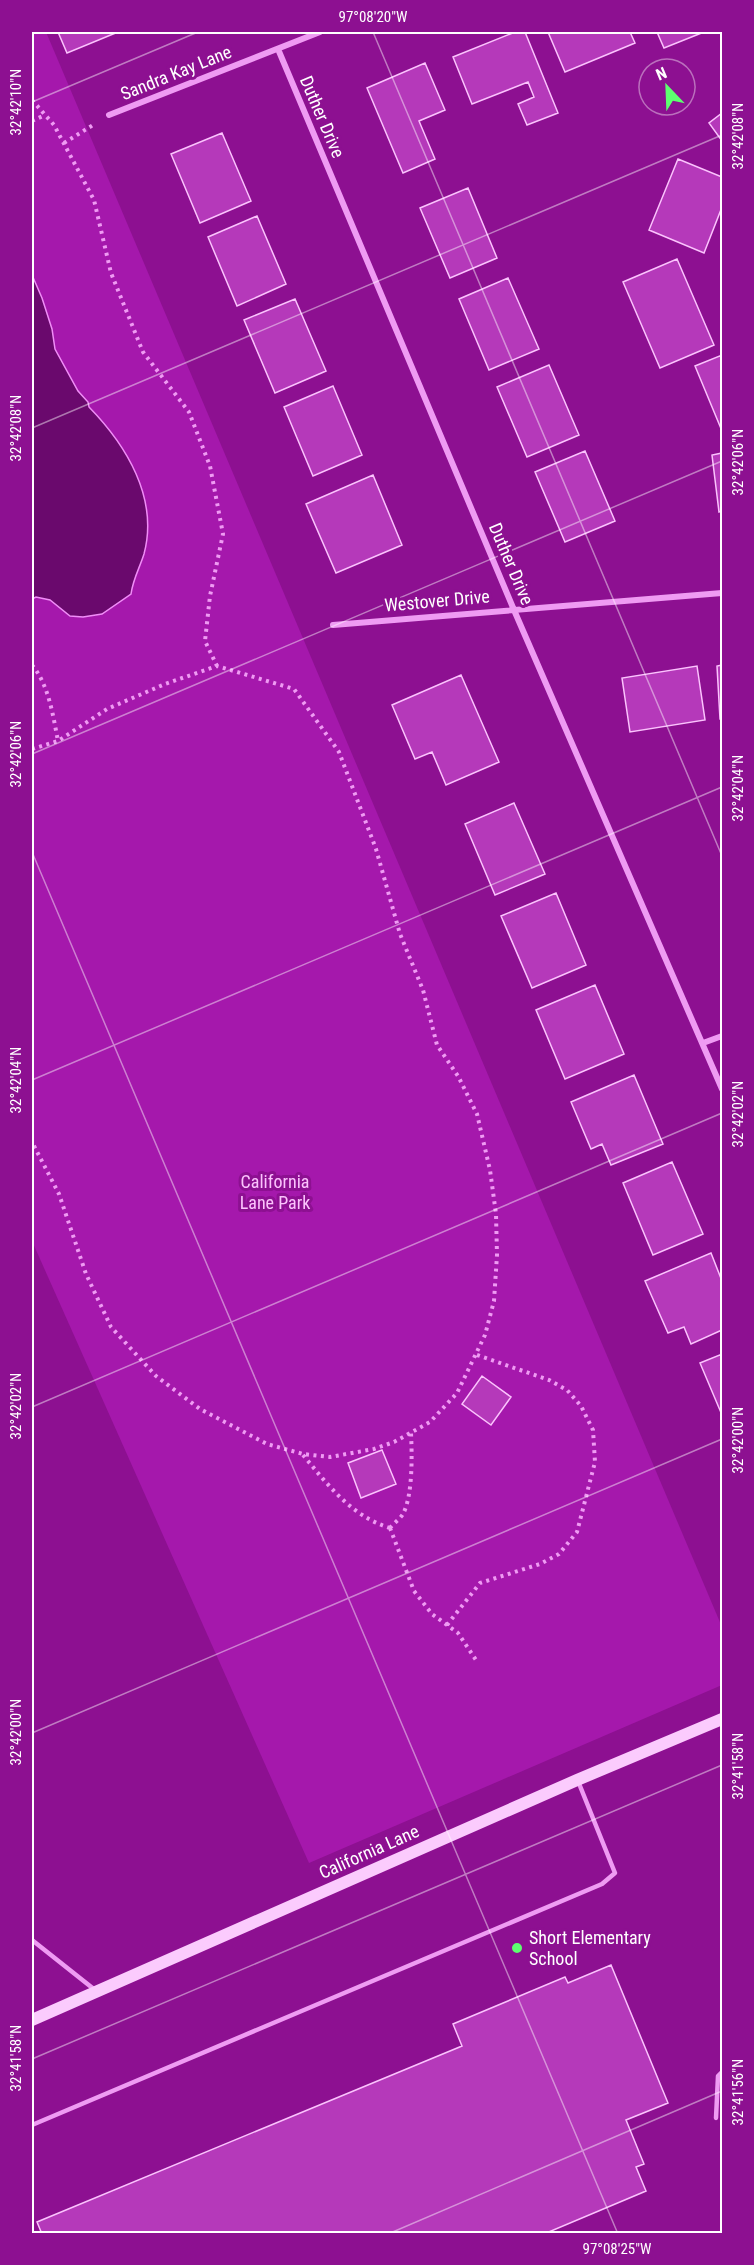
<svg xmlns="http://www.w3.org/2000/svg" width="754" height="2265" viewBox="0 0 754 2265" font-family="'Roboto Condensed',sans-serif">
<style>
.green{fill:#a518ac}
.water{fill:#6a096d;stroke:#f08df7;stroke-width:1.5}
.building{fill:#b539ba;stroke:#fbc3fd;stroke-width:1.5}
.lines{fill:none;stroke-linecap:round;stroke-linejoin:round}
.path{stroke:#ef9bf3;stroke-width:4;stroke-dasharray:3 4.5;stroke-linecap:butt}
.lane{stroke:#ef9bf3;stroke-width:4.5}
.street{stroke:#ef9bf3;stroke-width:6}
.secondary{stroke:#fbcbfd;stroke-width:12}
.ticks{fill:none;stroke:#fff;stroke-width:1.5;stroke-opacity:0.45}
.poi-dot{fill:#5dff70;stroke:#8d1091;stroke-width:2}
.labels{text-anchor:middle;stroke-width:6;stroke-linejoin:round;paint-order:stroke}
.street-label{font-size:18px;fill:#fff;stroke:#8d1091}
.park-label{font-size:18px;fill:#fbc3fd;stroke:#8d1091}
.poi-label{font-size:18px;fill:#fff;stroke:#8d1091;text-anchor:start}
.neatline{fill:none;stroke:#fff;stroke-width:2}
.ticks-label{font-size:15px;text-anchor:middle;fill:#fff}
</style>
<rect width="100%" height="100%" fill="#8d1091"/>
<!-- green -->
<path class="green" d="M 32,32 L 46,32 L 722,1627 L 722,1685 L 309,1863 L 32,1241 Z"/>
<!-- water -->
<path class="water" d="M 32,275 L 42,298 L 52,329 L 55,349 L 78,391 L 88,402 L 89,407 C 126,445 159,498 144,554 C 140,567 133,579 131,594 L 102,614 L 83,617 L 70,616 L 50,600 L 36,597 L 32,599 Z"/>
<!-- building -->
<path class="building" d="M 58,32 L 118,32 L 67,53 Z
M 515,32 L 525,32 L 558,113 L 527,125 L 518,104 L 534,97 L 528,82 L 472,104 L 453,57 Z
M 548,32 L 630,32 L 635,43 L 565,72 Z
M 657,32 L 704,32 L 664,48 Z
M 425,63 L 445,110 L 419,121 L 435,159 L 403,173 L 367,88 Z
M 722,113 L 722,141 L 709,123 Z
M 222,133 L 251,201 L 200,223 L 171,154 Z
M 678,159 L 722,177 L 722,207 L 704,253 L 649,230 Z
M 468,188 L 497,258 L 450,278 L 420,208 Z
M 257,216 L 286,284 L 237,306 L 208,237 Z
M 677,259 L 714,345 L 660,368 L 623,282 Z
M 508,278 L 539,349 L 489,370 L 459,299 Z
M 295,299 L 326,371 L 275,393 L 244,320 Z
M 722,355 L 722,431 L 695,366 Z
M 549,365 L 579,435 L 527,457 L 497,387 Z
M 333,386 L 362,455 L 313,476 L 284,407 Z
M 585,451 L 615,521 L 565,542 L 535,472 Z
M 722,453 L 722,511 L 719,512 L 712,455 Z
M 373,475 L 402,545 L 336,573 L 306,504 Z
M 722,665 L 722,719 L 720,719 L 717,666 Z
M 697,666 L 705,720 L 630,732 L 622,678 Z
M 461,675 L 499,762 L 446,785 L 432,752 L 415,759 L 392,705 Z
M 514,803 L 545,874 L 495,895 L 465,824 Z
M 556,893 L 586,965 L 532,988 L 501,916 Z
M 595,985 L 624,1054 L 565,1079 L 536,1010 Z
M 634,1075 L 663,1144 L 611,1165 L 602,1144 L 591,1149 L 571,1102 Z
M 672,1162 L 703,1234 L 653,1255 L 623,1183 Z
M 711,1253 L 722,1281 L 722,1330 L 691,1344 L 684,1327 L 668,1333 L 645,1281 Z
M 722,1354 L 722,1415 L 700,1363 Z
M 482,1376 L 511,1397 L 491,1425 L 462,1404 Z
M 382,1450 L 396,1484 L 361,1498 L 348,1463 Z
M 611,1965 L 668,2103 L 626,2120 L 644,2164 L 636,2167 L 646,2191 L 544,2234 L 42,2234 L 37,2222 L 462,2046 L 453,2024 L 565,1977 L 568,1983 Z"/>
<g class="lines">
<!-- path -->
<path class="path" d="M 32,100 L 54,125 L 94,200 L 111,273 L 143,352 L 189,412 L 210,466 L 223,534 L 210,596 L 205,641 L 217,666
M 32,121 L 45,115
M 64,143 L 93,125
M 32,665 C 49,685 53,716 58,741
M 32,749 L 58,741 L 107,709 L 165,684 L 217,666 L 294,689 L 339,752 L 376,849 L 400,934 L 423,990 L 437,1045 L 458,1076 L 477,1114 L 490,1170 L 496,1214 L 497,1255 L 494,1301 L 485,1335 L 457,1393 L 430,1422 L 394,1442 L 374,1449 L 330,1457 L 303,1454 L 267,1444 L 200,1409 L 156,1376 L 111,1327 L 86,1274 L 59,1194 L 32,1142
M 303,1455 C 328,1485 351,1516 390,1528
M 390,1528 L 414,1591 L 432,1614 L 458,1633 L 476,1660
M 390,1528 C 393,1524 400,1519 403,1514 C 413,1495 412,1454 411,1433
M 447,1625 L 480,1583 L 540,1564 L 559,1554 L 577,1532 L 595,1462 L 593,1430 L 581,1406 L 567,1390 L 549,1380 L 477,1355"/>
<!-- lane -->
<path class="lane" d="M 32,1940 L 95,1990
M 716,2118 L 718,2076 L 722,2072
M 32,2125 L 602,1884 L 615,1873 L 578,1781"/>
<!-- street -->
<path class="street" d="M 278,49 L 514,610 L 722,1089
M 109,115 L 320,32
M 333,625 L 722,593
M 703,1043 L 722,1036"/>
<!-- secondary -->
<path class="secondary" d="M 32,2020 L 577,1780 L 722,1719"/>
</g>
<!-- ticks -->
<path class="ticks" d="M 373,32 L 722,856M 32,102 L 198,32M 32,428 L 722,135M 32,754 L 722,461M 32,852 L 618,2234M 32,1080 L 722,787M 32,1407 L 722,1113M 32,1733 L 722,1439M 32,2059 L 722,1765M 388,2234 L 722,2091"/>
<!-- markers -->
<circle class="poi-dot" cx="517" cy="1948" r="6"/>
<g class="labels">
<!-- street labels -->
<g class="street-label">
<text transform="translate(176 73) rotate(-22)" y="6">Sandra Kay Lane</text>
<text transform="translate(322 117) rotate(67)" y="6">Duther Drive</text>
<text transform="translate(511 564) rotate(67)" y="6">Duther Drive</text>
<text transform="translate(437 601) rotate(-5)" y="6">Westover Drive</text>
<text transform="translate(369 1852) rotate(-24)" y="6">California Lane</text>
</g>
<!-- park labels -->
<g class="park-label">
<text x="275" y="1188">California<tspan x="275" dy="21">Lane Park</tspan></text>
</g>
<!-- poi labels -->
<g class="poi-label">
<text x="529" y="1944">Short Elementary<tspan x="529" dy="21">School</tspan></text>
</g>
</g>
<!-- border -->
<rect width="754" height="2265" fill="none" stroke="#8d1091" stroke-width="66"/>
<!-- north arrow -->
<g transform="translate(667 87) rotate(337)"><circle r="28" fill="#8d1091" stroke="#bb70bd" stroke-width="1.5"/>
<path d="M0-4.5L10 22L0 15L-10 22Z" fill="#5dff70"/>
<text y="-9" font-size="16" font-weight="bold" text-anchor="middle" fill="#ffffff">N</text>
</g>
<rect x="33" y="33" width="688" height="2199" class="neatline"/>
<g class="ticks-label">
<text x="373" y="22">97°08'20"W</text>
<text transform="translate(16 102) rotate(-90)" y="5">32°42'10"N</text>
<text transform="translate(738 136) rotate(-90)" y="5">32°42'08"N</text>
<text transform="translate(16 428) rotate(-90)" y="5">32°42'08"N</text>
<text transform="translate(738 462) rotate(-90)" y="5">32°42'06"N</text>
<text transform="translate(16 754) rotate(-90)" y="5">32°42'06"N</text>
<text transform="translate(738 788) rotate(-90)" y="5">32°42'04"N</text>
<text transform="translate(16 1080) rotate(-90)" y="5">32°42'04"N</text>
<text transform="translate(738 1114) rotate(-90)" y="5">32°42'02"N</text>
<text transform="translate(16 1406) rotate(-90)" y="5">32°42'02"N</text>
<text transform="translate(738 1440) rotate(-90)" y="5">32°42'00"N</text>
<text transform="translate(16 1732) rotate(-90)" y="5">32°42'00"N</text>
<text transform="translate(738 1766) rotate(-90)" y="5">32°41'58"N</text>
<text transform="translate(16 2058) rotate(-90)" y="5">32°41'58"N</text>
<text transform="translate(738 2092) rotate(-90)" y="5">32°41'56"N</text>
<text x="617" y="2254">97°08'25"W</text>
</g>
</svg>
